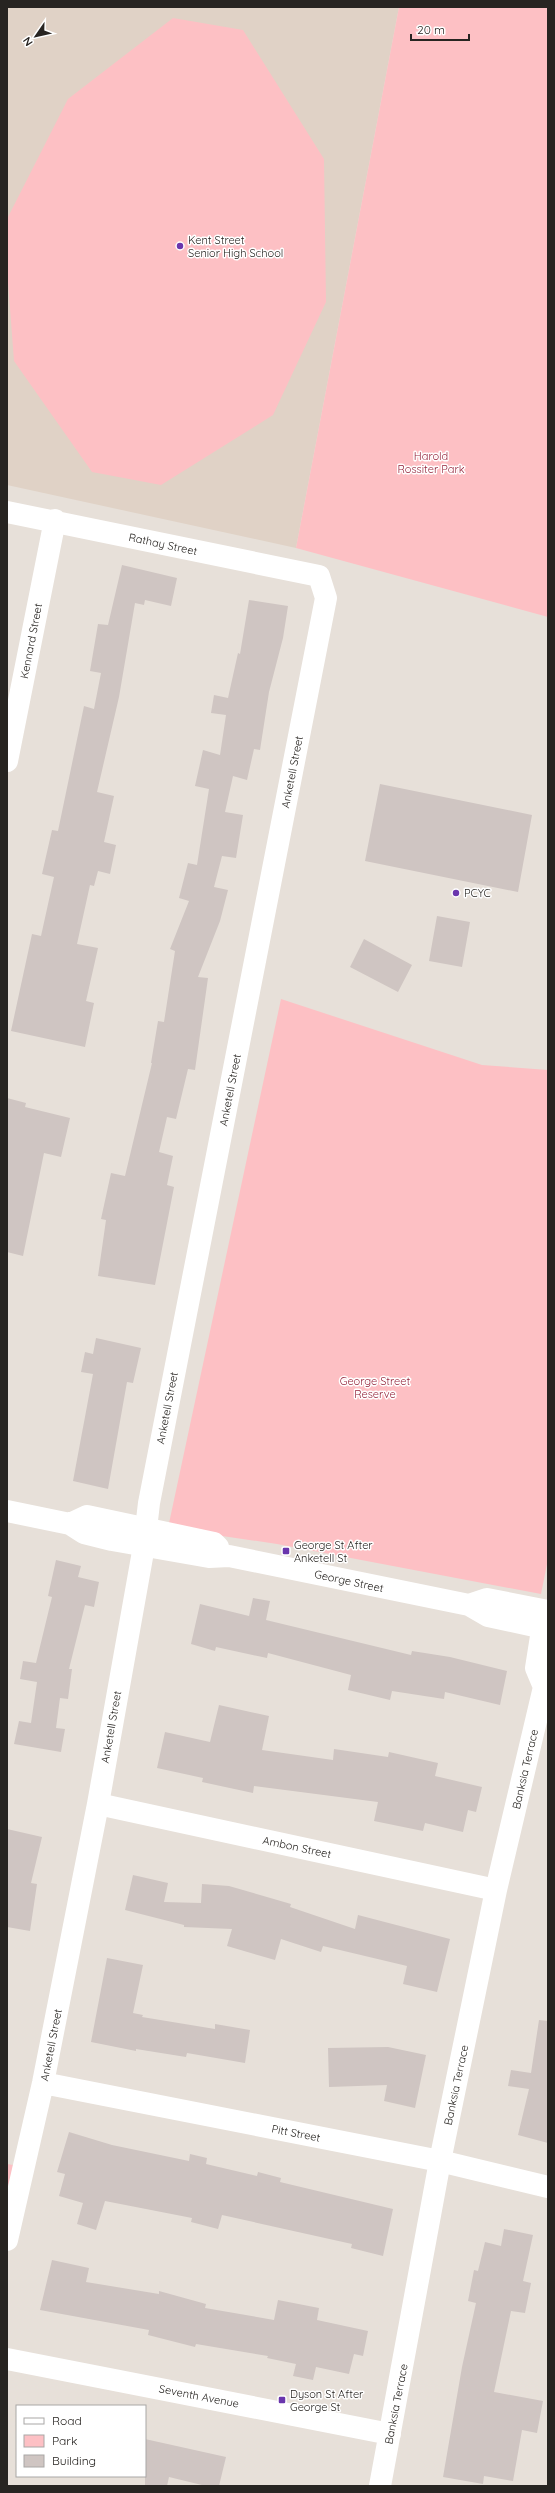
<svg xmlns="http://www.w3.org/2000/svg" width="555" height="2493" viewBox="0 0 555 2493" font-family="Quicksand,sans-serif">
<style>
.built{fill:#e0d2c6}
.green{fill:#fdc0c4}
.building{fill:#cfc5c2}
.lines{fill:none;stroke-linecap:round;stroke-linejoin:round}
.street{stroke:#fff;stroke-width:22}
.secondary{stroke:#fff;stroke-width:22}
.poi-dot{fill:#6a36ad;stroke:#fff;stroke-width:1.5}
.labels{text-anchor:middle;stroke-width:3;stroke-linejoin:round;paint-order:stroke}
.poi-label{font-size:11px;fill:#272421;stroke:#fff;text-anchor:start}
.park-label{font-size:11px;fill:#94233a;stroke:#fff}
.street-label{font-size:11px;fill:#272421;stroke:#fff}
</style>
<rect width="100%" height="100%" fill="#e7e0d9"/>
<!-- built -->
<path class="built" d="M 7,7 L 399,7 L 296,548 L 7,485 Z"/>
<!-- green -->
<path class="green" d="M 399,7 L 548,7 L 548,617 L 296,548 Z
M 173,18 L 243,30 L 324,159 L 326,302 L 273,415 L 161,485 L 92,472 L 14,361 L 7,269 L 7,219 L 68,99 Z
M 281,999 L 482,1065 L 548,1070 L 548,1559 L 541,1594 L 277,1544 L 168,1528 Z
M 7,2164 L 13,2165 L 7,2192 Z"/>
<!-- building -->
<path class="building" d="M 122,565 L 177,578 L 171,606 L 145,600 L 144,605 L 135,603 L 119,697 L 97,792 L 114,796 L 104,842 L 116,845 L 110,874 L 98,871 L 94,886 L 90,885 L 77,944 L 98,948 L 86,1001 L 94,1003 L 85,1047 L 11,1031 L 32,934 L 41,936 L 54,877 L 42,874 L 52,830 L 58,831 L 84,706 L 94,709 L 101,673 L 90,671 L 98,624 L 108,625 Z
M 249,600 L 288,606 L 283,638 L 269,692 L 260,750 L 254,749 L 247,780 L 233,776 L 225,812 L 243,815 L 236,858 L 222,856 L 214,887 L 228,890 L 220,921 L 198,977 L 208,978 L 195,1070 L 188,1069 L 176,1119 L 167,1117 L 159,1152 L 173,1156 L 167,1185 L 174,1187 L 155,1285 L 98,1276 L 106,1220 L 101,1219 L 111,1173 L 125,1176 L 152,1063 L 151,1063 L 158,1021 L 164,1022 L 175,951 L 170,949 L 189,901 L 179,898 L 188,863 L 197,865 L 209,789 L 195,786 L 203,750 L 220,755 L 226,715 L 211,713 L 214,695 L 228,698 L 238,653 L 240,654 Z
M 380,784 L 532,815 L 518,892 L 365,861 Z
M 437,916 L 470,922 L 462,967 L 429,961 Z
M 364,939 L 412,965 L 398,992 L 350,967 Z
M 7,1098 L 26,1103 L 25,1107 L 70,1118 L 61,1157 L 44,1153 L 23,1256 L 7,1252 Z
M 96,1338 L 141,1348 L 133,1383 L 127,1382 L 108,1489 L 73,1481 L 93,1374 L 81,1372 L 85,1352 L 93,1354 Z
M 56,1560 L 81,1566 L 78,1577 L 99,1582 L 94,1607 L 85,1605 L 69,1669 L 72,1669 L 68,1699 L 60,1698 L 56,1728 L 65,1729 L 61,1752 L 14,1744 L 19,1721 L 31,1723 L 37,1682 L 20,1679 L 23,1661 L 36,1663 L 52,1597 L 48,1596 Z
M 253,1598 L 270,1601 L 266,1620 L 411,1655 L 412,1651 L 450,1657 L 507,1671 L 500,1705 L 445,1692 L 444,1699 L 392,1691 L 390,1700 L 348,1690 L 351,1675 L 268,1653 L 267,1658 L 216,1647 L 215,1651 L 191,1644 L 200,1604 L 249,1616 Z
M 219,1705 L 269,1716 L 262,1750 L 333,1760 L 334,1749 L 388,1757 L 389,1752 L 438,1763 L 435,1776 L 482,1787 L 476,1812 L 468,1810 L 463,1832 L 425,1823 L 423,1831 L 374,1821 L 378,1802 L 254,1786 L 253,1793 L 202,1782 L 203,1778 L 157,1768 L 165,1732 L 210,1742 Z
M 7,1829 L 42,1837 L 31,1883 L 37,1884 L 30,1931 L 7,1927 Z
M 133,1875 L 168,1883 L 164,1902 L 201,1903 L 202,1884 L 229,1886 L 291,1904 L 290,1907 L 355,1929 L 358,1915 L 450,1939 L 437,1992 L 403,1984 L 407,1966 L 323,1946 L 321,1952 L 281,1939 L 275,1960 L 227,1946 L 232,1929 L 184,1927 L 184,1925 L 125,1910 Z
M 107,1958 L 143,1965 L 133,2013 L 143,2015 L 142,2017 L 215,2029 L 215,2024 L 250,2030 L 245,2063 L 187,2053 L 186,2057 L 136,2049 L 136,2051 L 91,2042 Z
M 539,2020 L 548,2021 L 548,2143 L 518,2135 L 529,2089 L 508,2086 L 511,2070 L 531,2073 Z
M 388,2047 L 426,2055 L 415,2108 L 384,2101 L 387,2085 L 329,2087 L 328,2048 Z
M 69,2132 L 112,2145 L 189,2161 L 190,2154 L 207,2158 L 206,2164 L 257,2176 L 258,2172 L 281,2178 L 280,2182 L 393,2209 L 383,2256 L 351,2248 L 352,2244 L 222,2215 L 218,2229 L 191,2222 L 192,2218 L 105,2201 L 96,2230 L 77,2224 L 83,2203 L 59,2196 L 65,2174 L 57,2172 Z
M 504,2229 L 533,2235 L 523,2281 L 531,2283 L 525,2313 L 511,2311 L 494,2392 L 543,2401 L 537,2433 L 522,2430 L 513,2481 L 484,2476 L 483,2484 L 443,2477 L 462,2367 L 476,2303 L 468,2301 L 474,2270 L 478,2271 L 485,2242 L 501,2246 Z
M 52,2260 L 89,2268 L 86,2282 L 159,2294 L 159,2291 L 206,2304 L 205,2308 L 274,2320 L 278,2300 L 319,2308 L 317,2320 L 368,2331 L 363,2356 L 354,2354 L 349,2374 L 316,2367 L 313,2380 L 293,2376 L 296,2364 L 267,2358 L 268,2356 L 196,2344 L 195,2347 L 148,2335 L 149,2330 L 40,2310 Z
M 145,2439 L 226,2457 L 219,2486 L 206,2486 L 169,2477 L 167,2486 L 145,2486 Z"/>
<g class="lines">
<!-- street -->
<path class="street" d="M 7,512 L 319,576 L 326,598 L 149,1503 L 144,1546 L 98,1804 L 43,2083 L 7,2240
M 7,761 L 55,520
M 544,1687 L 536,1668 L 545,1611
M 98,1804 L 496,1890
M 43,2083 L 440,2161 L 548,2187
M 7,2359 L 390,2434
M 380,2486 L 440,2161 L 496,1890 L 544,1687 L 548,1682"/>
<!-- secondary -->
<path class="secondary" d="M 7,1511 L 70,1524 L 84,1533 L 112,1540 L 209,1557 L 229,1556 L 469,1605 L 488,1616 L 548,1629
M 70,1524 L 87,1516 L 214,1543 L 218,1547
M 469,1605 L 487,1599 L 548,1611"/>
</g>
<!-- markers -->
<g class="poi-dot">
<circle cx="180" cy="246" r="4"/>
<circle cx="456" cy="893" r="4"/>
<rect x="282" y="1547" width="8" height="8" rx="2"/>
<rect x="278" y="2396" width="8" height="8" rx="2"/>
</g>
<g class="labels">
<!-- poi labels -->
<g class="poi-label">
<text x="188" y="244">Kent Street<tspan x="188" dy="13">Senior High School</tspan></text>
<text x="464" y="897">PCYC</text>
<text x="294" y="1549">George St After<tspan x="294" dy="13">Anketell St</tspan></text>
<text x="290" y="2398">Dyson St After<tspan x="290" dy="13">George St</tspan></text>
</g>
<!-- park labels -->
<g class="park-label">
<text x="431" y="460">Harold<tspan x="431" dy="13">Rossiter Park</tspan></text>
<text x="375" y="1385">George Street<tspan x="375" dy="13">Reserve</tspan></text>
</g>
<!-- street labels -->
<g class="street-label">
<text transform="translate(163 544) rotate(12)" y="4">Rathay Street</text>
<text transform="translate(31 641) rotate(-79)" y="4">Kennard Street</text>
<text transform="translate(292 772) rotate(-79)" y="4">Anketell Street</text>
<text transform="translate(230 1090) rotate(-79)" y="4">Anketell Street</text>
<text transform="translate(167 1408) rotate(-79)" y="4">Anketell Street</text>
<text transform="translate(349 1581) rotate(12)" y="4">George Street</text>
<text transform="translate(111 1727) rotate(-80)" y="4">Anketell Street</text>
<text transform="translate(525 1769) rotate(-77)" y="4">Banksia Terrace</text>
<text transform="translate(297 1847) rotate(12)" y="4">Ambon Street</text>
<text transform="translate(51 2045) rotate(-79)" y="4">Anketell Street</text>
<text transform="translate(456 2085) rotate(-78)" y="4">Banksia Terrace</text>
<text transform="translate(296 2133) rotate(11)" y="4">Pitt Street</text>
<text transform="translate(199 2396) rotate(11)" y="4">Seventh Avenue</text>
<text transform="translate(396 2404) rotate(-79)" y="4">Banksia Terrace</text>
</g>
</g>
<!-- border -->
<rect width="555" height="2493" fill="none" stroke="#272421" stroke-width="16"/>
<!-- legend -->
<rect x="16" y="2405" width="130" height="72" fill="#ffffff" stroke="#a9a7a6"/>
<rect x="24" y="2418" width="20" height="6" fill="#ffffff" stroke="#a9a7a6"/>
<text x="52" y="2425" font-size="12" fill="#272421">Road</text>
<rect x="24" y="2435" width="20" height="12" fill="#fdc0c4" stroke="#a9a7a6"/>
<text x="52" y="2445" font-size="12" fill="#272421">Park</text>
<rect x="24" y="2455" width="20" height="12" fill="#cfc5c2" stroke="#a9a7a6"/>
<text x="52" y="2465" font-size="12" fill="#272421">Building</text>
<!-- north arrow -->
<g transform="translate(36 36) rotate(236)" stroke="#ffffff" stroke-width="3" paint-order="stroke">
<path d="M0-3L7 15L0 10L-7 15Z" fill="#272421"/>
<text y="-6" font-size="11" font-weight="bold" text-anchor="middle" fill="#272421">N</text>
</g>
<!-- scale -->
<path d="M411 34v6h58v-6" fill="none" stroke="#272421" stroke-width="2"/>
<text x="417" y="34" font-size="12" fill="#272421" stroke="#ffffff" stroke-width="3" paint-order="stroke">20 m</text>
</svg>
